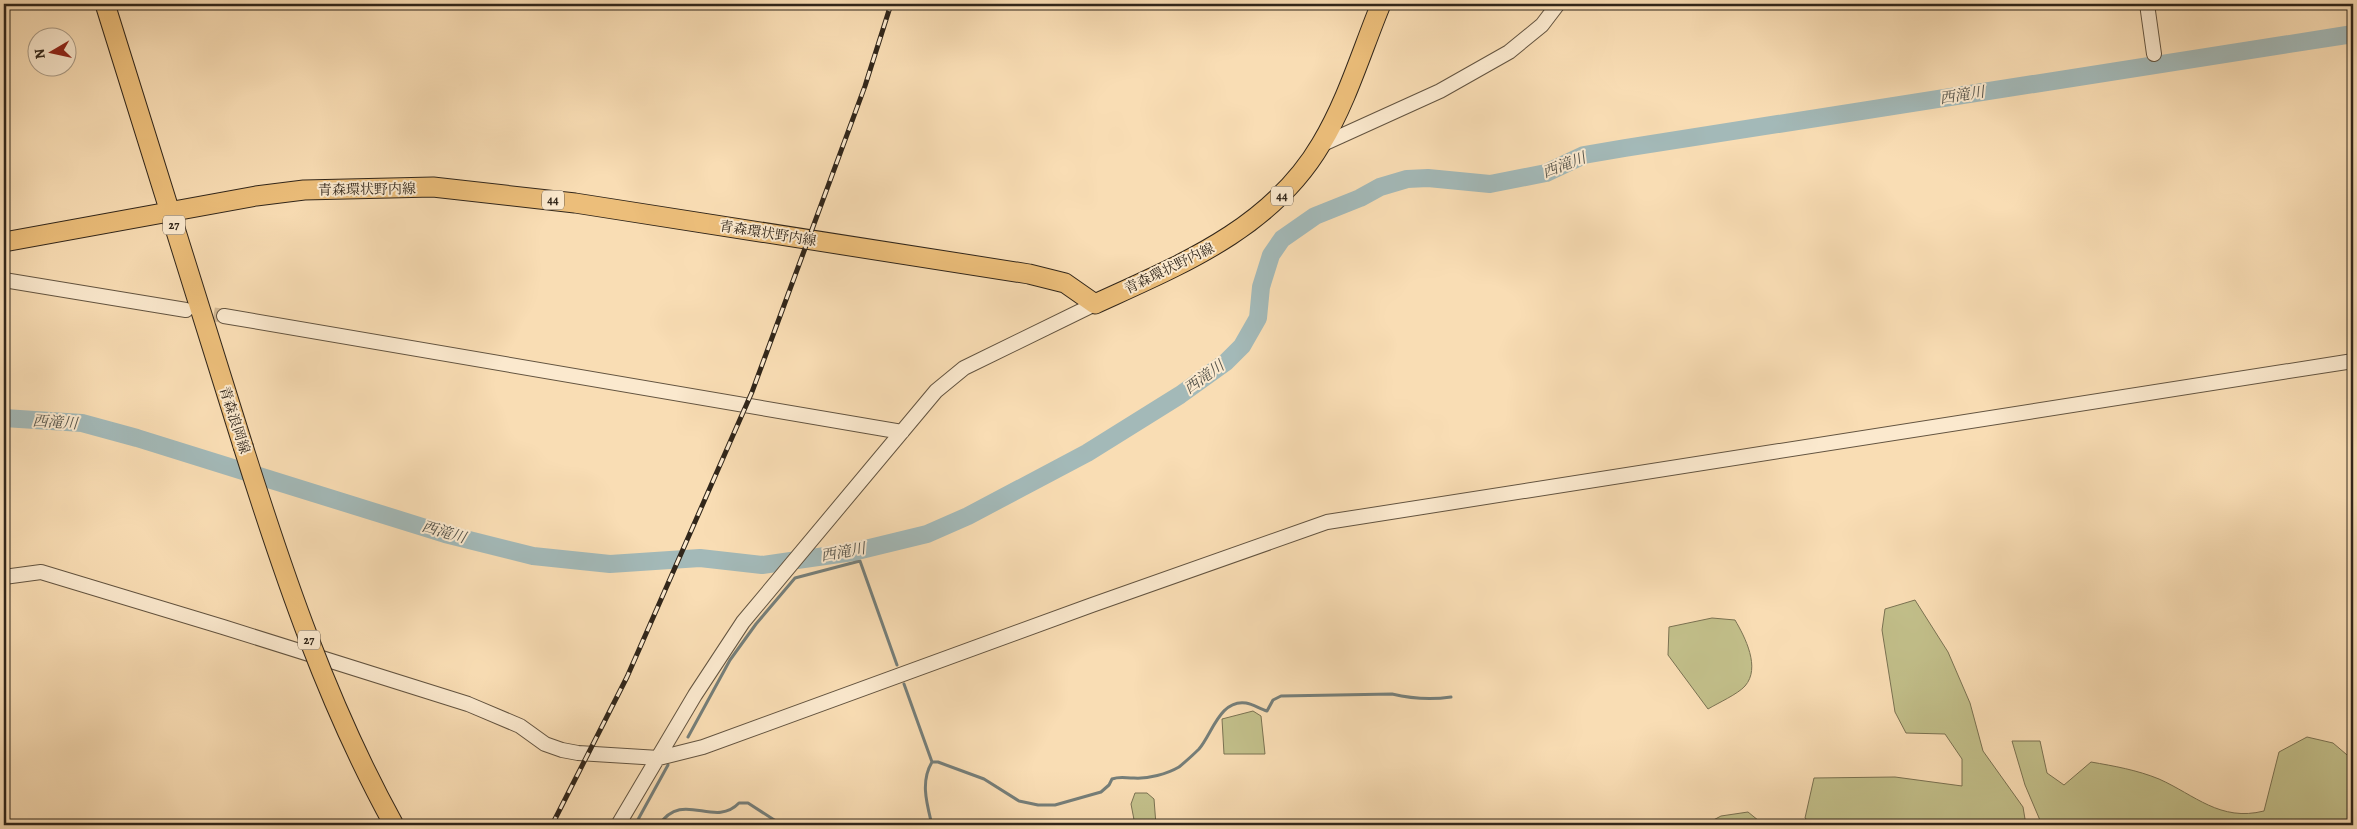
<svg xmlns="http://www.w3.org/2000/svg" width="2357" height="829" viewBox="0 0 2357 829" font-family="Alegreya,'Noto Serif JP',serif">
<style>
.green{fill:#c2bf8a;stroke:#7a7252}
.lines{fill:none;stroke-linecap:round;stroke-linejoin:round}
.stream{stroke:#757e79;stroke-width:3}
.river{stroke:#a3b9b8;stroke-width:18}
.minor-tunnel{stroke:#d1b895;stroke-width:14;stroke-dasharray:14 7;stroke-linecap:butt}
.minor-casing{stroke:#635440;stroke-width:16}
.major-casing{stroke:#31261a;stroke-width:21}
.minor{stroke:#fbe9ce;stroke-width:14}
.major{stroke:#ecbe7a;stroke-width:19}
.rail-casing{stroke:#31261a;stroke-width:5}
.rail{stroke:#fbe9ce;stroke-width:3;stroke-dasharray:9;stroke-linecap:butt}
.major-bridge-casing{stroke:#31261a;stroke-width:21;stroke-linecap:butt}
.major-bridge{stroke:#ecbe7a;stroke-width:19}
.labels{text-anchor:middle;stroke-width:4;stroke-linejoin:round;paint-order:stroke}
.shield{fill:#fbe9ce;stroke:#6e6050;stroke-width:1}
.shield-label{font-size:12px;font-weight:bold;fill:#31261a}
.street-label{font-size:14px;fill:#31261a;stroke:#fbe9ce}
.water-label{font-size:15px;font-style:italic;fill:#535249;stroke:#fbe9ce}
</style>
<rect width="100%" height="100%" fill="#f9ddb4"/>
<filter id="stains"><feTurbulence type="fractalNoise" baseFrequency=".004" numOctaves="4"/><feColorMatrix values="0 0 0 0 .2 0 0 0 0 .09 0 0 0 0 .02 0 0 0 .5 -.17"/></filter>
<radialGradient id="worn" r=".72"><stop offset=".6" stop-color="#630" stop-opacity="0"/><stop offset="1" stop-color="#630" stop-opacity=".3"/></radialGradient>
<!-- green -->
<path class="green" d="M 1915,600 L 1948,652 L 1970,703 L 1983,751 L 2023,807 L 2026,825 L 1813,825 L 1805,818 L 1814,778 L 1895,777 L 1962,786 L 1962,759 L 1945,734 L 1906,733 L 1895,712 L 1882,630 L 1885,609 Z
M 1712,618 L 1735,620 C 1745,637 1761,668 1745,686 C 1738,694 1718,703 1708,709 L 1668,655 L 1669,627 Z
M 1253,711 L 1261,716 L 1265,754 L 1224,754 L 1222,719 Z
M 2307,737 L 2333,743 L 2353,760 L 2353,825 L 2042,825 L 2025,785 L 2012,741 L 2040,741 L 2047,773 L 2064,785 L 2091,762 C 2114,766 2137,770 2159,779 C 2195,795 2220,822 2264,811 L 2279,752 Z
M 1135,793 L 1147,793 L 1154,799 L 1156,825 L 1135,825 L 1131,804 Z
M 1748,812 L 1764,825 L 1704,825 L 1721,816 Z"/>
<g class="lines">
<!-- stream -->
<path class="stream" d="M 856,562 L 860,561 L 897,665
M 904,684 L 932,762
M 688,737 L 730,660 L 756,624 L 795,578 L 856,562 L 853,552
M 603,825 L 609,825
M 635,825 L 668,765
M 659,825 C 683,789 714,829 739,803 L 748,803 L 782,825
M 932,825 C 927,804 920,782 932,762 L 938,762 L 984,779 L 1019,801 L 1038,805 L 1055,805 L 1101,792 L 1109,785 L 1112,779 C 1120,776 1125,778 1134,778 C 1148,779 1167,774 1179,767 C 1185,762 1193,755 1199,749 C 1212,734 1220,699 1246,703 C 1253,704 1260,709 1267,711 L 1273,700 L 1281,696 L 1392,694 C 1413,699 1430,700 1451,697"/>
<!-- river -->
<path class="river" d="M 4,418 L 82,423 L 137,438 L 445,534 L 533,556 L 610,564 L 700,558 L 762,565 L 853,552 L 927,534 L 968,516 L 1087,453 L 1180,395 L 1226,362 L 1242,346 L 1258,318 L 1261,287 L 1271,255 L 1282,239 L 1315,216 L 1360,198 L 1380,187 L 1407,179 L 1428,178 L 1490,184 L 1546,173 L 1584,155 L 1625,148 L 2353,34"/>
<!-- minor-tunnel -->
<path class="minor-tunnel" d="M 193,311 L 224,316"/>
<!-- minor casing -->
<g class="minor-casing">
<path id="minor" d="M 2147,4 L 2154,54
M 1321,145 L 1440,91 L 1509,52 L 1542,25 L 1558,4
M 4,280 L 186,310
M 224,316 L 902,432
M 4,577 L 41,572 L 223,627 L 468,704 L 520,726 L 545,744 L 562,750 L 578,753 L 659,758 L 703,747 L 1092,605 L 1327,522 L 2353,361
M 618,825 L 695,695 L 743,622 L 936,391 L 964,368 L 1095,304"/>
</g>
<!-- major casing -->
<g class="major-casing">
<path id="major" d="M 105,4 L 243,446
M 4,242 L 256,196 L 304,190 L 433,187 L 575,203 L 1029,274 L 1065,283 L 1095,304 C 1180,265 1271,229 1321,144 C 1347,101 1362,50 1381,4"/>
</g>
<!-- minor -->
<use href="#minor" class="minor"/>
<!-- major -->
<use href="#major" class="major"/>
<!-- rail casing -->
<g class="rail-casing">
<path id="rail" d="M 552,825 L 627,677 L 752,392 L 865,86 L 891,4"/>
</g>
<!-- rail -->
<use href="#rail" class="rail"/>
<!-- major-bridge casing -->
<g class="major-bridge-casing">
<path id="major-bridge" d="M 243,446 C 284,576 328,706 394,825"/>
</g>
<!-- major-bridge -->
<use href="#major-bridge" class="major-bridge"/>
</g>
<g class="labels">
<!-- shield labels -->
<g class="shield">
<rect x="1271" y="186.5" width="22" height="19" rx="4"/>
<rect x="542" y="190.5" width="22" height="19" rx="4"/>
<rect x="163" y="215.5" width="22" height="19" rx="4"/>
<rect x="298" y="630.5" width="22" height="19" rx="4"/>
</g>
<g class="shield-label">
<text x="1282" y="200">44</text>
<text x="553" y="204">44</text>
<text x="174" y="229">27</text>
<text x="309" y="644">27</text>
</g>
<!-- street labels -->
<g class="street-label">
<text transform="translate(367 189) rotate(-1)" y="5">青森環状野内線</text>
<text transform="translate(768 233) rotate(9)" y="5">青森環状野内線</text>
<text transform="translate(1169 268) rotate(-26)" y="5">青森環状野内線</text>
<text transform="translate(235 420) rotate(72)" y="5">青森浪岡線</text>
</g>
<!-- water labels -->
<g class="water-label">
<text transform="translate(1962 95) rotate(-9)" y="5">西滝川</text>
<text transform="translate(1564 165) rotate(-21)" y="5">西滝川</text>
<text transform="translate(1204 377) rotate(-36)" y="5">西滝川</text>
<text transform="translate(55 422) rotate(4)" y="5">西滝川</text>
<text transform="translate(444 532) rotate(16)" y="5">西滝川</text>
<text transform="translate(843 552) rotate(-10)" y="5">西滝川</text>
</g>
</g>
<!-- margin -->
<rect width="2357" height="829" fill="none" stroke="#f9ddb4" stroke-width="20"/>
<rect x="5" y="5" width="2347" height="819" fill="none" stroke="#31261a" stroke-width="2.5"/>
<rect x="10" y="10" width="2337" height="809" fill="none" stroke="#31261a"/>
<!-- north arrow -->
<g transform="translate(52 52) rotate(261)"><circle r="24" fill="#fbe9ce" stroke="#aa9b86"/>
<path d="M0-4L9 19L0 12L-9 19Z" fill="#8f2418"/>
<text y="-8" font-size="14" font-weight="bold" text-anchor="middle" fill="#31261a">N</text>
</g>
<rect width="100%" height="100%" filter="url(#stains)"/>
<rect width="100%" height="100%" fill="url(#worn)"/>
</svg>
